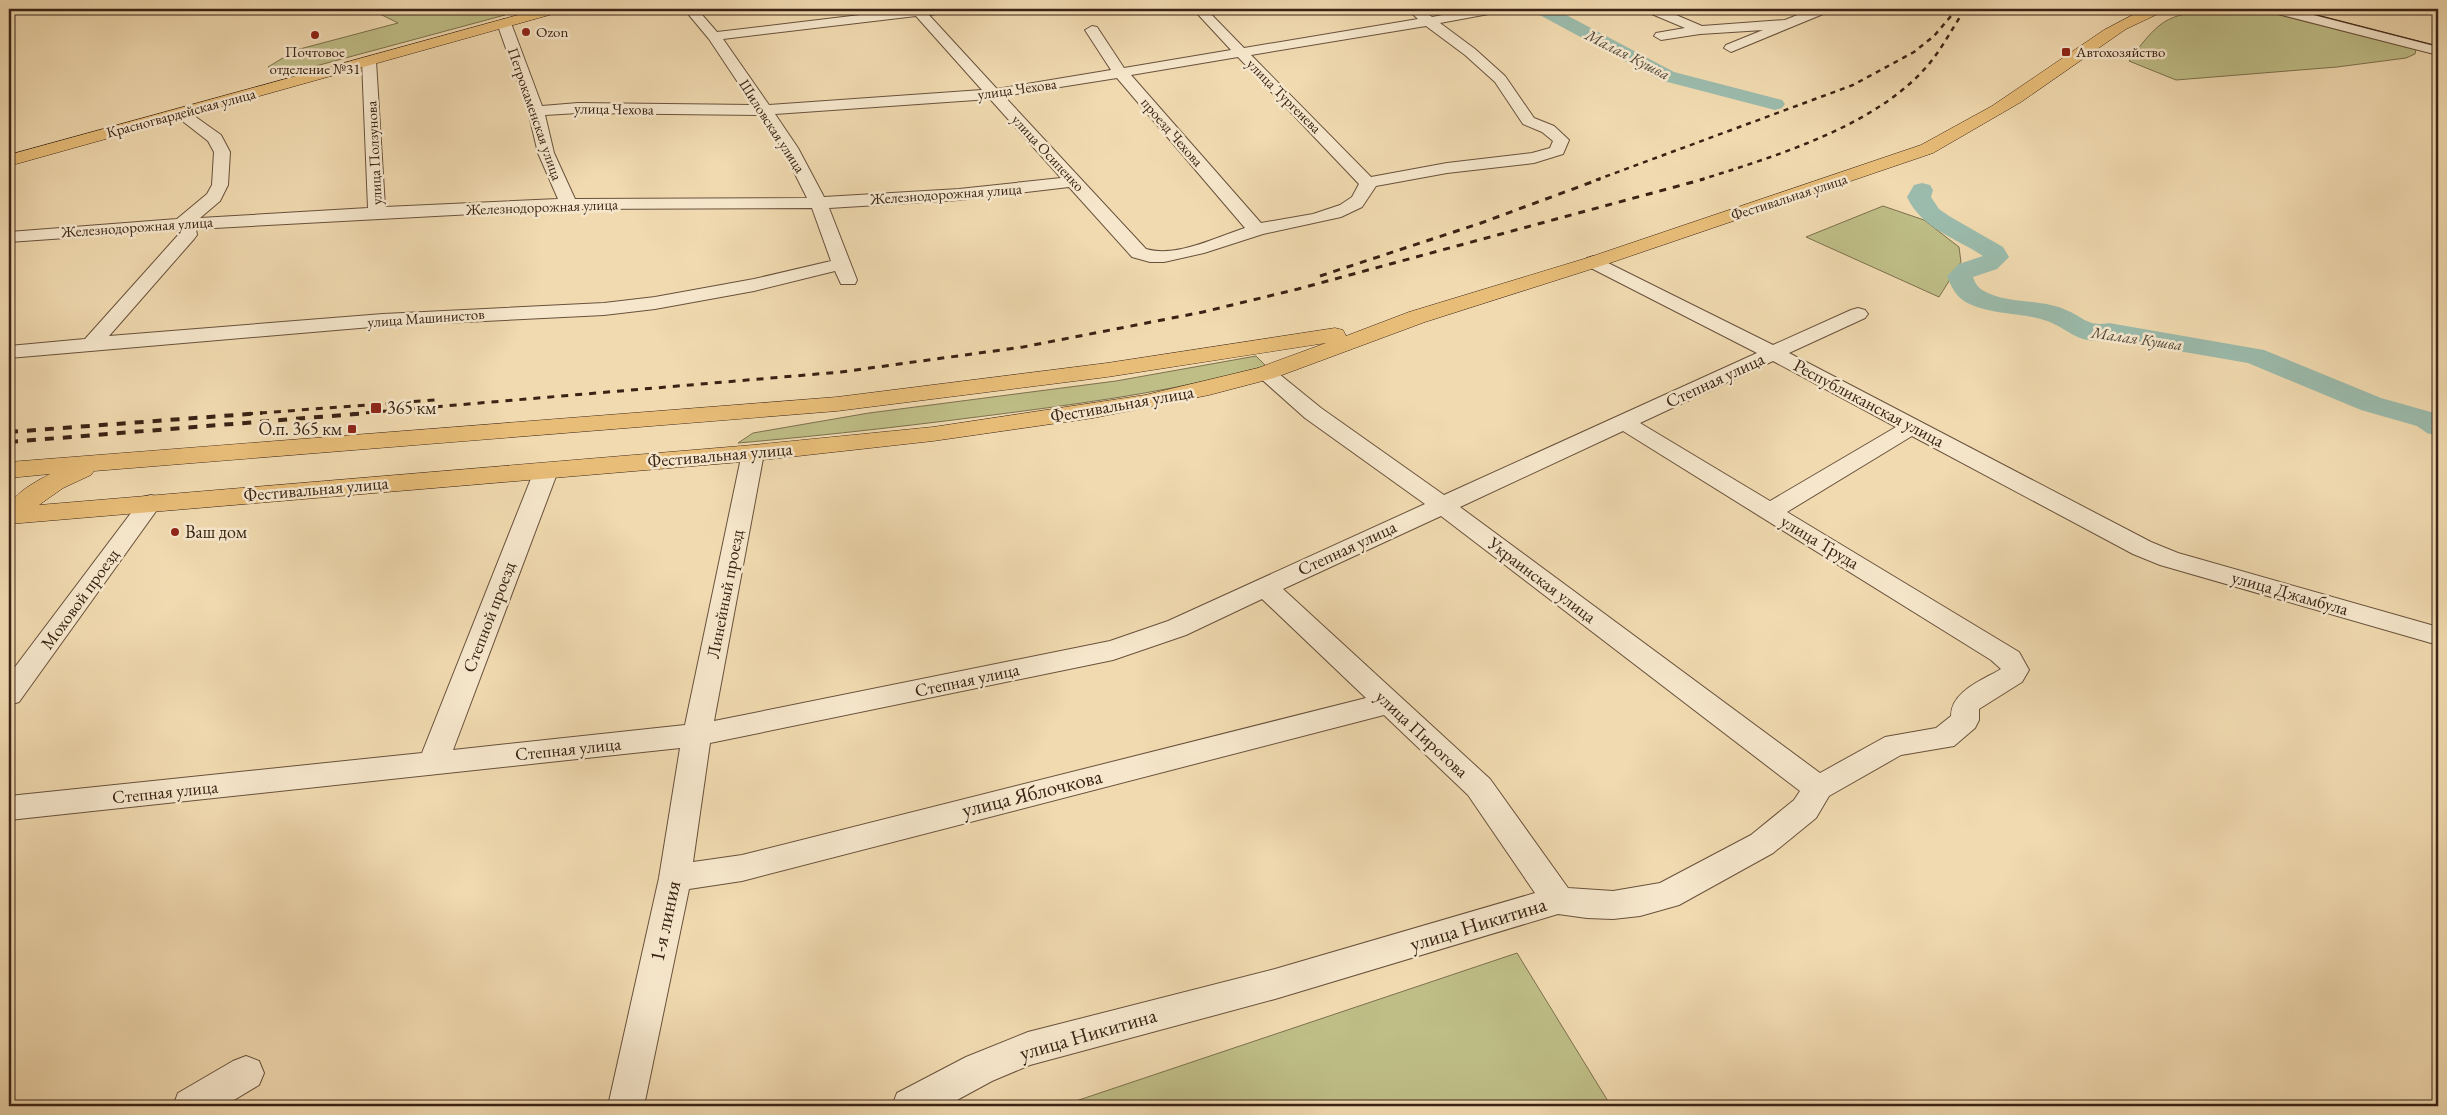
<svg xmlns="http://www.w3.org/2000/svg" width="2447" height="1115" viewBox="0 0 2447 1115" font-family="'EB Garamond',serif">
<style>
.green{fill:#bfbe87;stroke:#7c704e}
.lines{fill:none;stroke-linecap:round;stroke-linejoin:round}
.river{fill:#9bbbac;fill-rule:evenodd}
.minor-casing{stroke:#68513c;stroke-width:2}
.major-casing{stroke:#3a2315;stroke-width:1}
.minor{fill:#f6e7cc;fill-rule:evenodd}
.major{fill:#e8bd78;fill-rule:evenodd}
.tram{stroke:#3a2315;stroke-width:1}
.rail-far2{stroke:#3a2315;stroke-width:2.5;stroke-dasharray:5 5;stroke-linecap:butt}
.rail-far1{stroke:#3a2315;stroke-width:3;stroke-dasharray:7 7;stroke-linecap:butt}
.rail{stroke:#3a2315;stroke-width:4;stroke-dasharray:9 9;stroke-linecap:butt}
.poi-dot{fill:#8f2418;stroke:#f6e7cc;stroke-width:2}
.labels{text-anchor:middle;stroke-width:5;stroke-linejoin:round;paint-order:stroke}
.far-poi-label{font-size:15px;fill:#3a2315;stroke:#f6e7cc;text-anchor:start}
.far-street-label{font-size:15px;fill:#3a2315;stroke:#f6e7cc}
.far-water-label{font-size:16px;font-style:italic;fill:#52493b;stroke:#f6e7cc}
.street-label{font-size:18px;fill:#3a2315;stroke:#f6e7cc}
.poi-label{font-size:18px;fill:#3a2315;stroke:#f6e7cc;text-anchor:start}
.near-street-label{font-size:21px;fill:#3a2315;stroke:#f6e7cc}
</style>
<rect width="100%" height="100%" fill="#f1dab0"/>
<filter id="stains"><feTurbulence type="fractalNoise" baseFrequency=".004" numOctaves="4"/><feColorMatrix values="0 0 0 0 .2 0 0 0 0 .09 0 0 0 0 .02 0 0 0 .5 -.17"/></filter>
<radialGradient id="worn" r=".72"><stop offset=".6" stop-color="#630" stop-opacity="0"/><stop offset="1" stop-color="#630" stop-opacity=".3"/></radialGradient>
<!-- green -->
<path class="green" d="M 401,9 L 493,9 L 505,15 L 301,70 L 268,67 L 296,50 L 398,23 L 378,13 Z
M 2230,9 C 2294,12 2354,32 2416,49 L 2415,54 L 2406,58 L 2337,67 L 2176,80 L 2129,61 C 2165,11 2171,15 2230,9 Z
M 1883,206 L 1924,220 L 1959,247 L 1961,262 L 1939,297 L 1806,237 Z
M 1256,356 L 1266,366 C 1184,389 1100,401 1016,412 C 924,424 831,435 738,443 L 753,433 L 869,413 L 1116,381 Z
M 1517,953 L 1611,1106 L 1061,1106 Z"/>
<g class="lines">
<!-- river -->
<path class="river" d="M 1533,9 L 1555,9 L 1674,72 L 1782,100 L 1785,104 L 1782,108 L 1775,110 L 1660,80 L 1536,13 Z
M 1922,183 L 1930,185 L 1933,190 L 1931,197 L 1939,209 L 1949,216 L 2003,247 L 2009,257 L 1997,269 L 1973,277 C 1975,283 1977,286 1982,290 C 2007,305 2040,298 2066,310 C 2084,317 2087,327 2109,323 L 2264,350 L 2381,398 L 2438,414 L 2438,436 L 2427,433 L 2417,426 L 2361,410 L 2248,363 L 2109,339 C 2076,346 2070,328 2044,320 C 2018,312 1988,315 1964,301 C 1955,295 1951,286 1947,276 L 1959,264 L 1983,256 C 1956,238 1922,229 1907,197 L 1914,185 Z"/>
<!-- minor casing -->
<g class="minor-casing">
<path id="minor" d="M 684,9 L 697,9 L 717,32 L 910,9 L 952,9 L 951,12 L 929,15 L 997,89 L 1111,70 L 1085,30 L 1092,26 L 1097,27 L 1124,68 L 1231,50 L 1193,9 L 1206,9 L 1244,48 L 1418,19 L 1407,9 L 1421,9 L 1432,17 L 1474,9 L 1500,9 L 1494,13 L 1440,23 L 1475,49 L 1505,76 L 1534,118 L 1554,126 L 1569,140 L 1563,154 L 1534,163 L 1447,173 L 1376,186 L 1362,207 L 1341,217 L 1263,234 L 1204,253 L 1164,262 L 1150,262 L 1132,257 L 1069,187 L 959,200 L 829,208 L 857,280 L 855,284 L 841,284 L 835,271 L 754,291 L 655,309 L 604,315 L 383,326 L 9,358 L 9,346 L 85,339 L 179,234 L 179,230 L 9,242 L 9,232 L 177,219 L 207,194 L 212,185 L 214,152 L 208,141 L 176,116 L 173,113 L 176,110 L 186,110 L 221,135 L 230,152 L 228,185 L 220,201 L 200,218 L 368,208 L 362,61 L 369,57 L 376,61 L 385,207 L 558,199 L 538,153 L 528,111 L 497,23 L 504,19 L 511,23 L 542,106 L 578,103 L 753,105 L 709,39 ZM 916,16 L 982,90 L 769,105 L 723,39 ZM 1426,26 L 1465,55 L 1495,82 L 1523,124 L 1542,132 L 1553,141 L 1550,148 L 1532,153 L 1447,163 L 1371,177 L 1251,55 ZM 1238,57 L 1359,184 L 1352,197 L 1340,205 L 1313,214 L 1261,223 L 1131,75 ZM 1117,78 L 1245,228 C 1216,237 1177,258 1146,249 L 1004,96 ZM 990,99 L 1061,178 L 959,189 L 824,197 L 798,148 L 775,114 ZM 578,113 L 760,115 L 782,148 L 807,198 L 575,199 L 554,153 L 545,115 ZM 812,208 L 831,261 L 754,279 L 655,297 L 604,303 L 383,314 L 109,336 L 194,239 L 197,235 L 196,229 L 566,209 Z
M 1646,9 L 1662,9 L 1702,26 L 1785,20 L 1812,9 L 1830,9 L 1828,12 L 1731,52 L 1724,48 L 1726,45 L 1763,30 L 1700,34 L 1661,40 L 1654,36 L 1656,33 L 1685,28 L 1647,12 Z
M 2268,9 L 2290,9 L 2438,47 L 2438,55 L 2270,12 Z
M 1594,256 L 1773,345 L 1851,310 L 1858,308 L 1865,310 L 1868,314 L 1865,318 L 1789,353 L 2151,542 L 2178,553 L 2438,627 L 2438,645 L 2160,565 L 2133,554 L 1912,436 L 1787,512 L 2019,652 L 2029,670 L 2022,682 L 1979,709 L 1979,720 L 1975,728 L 1954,746 L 1901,755 L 1829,796 L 1816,818 L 1773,853 L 1679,905 L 1640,916 L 1613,919 L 1587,918 L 1558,914 L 1275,999 L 1030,1065 L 992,1081 L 946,1106 L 892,1106 L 897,1093 L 966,1057 L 1028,1032 L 1275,969 L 1535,893 L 1468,795 L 1384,715 L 742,881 L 689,889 L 644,1106 L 608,1106 L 659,878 L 680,748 L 9,820 L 9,796 L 422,753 L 534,471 L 538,466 L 546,464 L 554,466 L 558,471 L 453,750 L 685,725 L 742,453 L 745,448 L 753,446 L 761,448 L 764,453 L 714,721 L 1110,641 L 1168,621 L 1425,504 L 1305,418 L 1259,377 L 1256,373 L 1259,369 L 1266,367 L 1273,369 L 1321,408 L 1444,495 L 1757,353 L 1587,266 L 1585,262 L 1587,258 ZM 1773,361 L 1896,427 L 1770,501 L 1640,423 ZM 1623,431 L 1991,660 L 2001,669 C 1983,680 1951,691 1951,716 L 1936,728 L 1885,737 L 1820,773 L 1460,507 ZM 1441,516 L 1800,791 L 1794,800 L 1751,835 L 1660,883 L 1613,891 L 1568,888 L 1490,779 L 1283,589 ZM 1262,599 L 1366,698 L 742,855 L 693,862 L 710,743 L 1113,660 L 1186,635 Z
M 151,495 L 159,497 L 163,502 L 159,507 L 19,702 L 9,705 L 9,675 L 143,497 Z
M 246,1056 L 259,1061 L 264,1073 L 259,1085 L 224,1106 L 173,1106 L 178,1093 L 233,1061 Z"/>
</g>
<!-- major casing -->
<g class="major-casing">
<path id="major" d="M 540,9 L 562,9 L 560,12 L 9,166 L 9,155 Z
M 2144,9 L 2164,9 L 2162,12 L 2126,29 L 2021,102 L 1933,153 L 1601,266 L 1425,322 L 1274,378 L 1209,395 L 1093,418 L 933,441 L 753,461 L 9,524 C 9,520 7,512 9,508 C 13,493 37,481 50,474 L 9,478 L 9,462 L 837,397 L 1107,363 L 1335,328 L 1343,330 L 1346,336 L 1409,312 L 1587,258 L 1921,145 L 1992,106 L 2104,30 ZM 1326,343 L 1258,368 L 1145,395 L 933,427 L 753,445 L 39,505 L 63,488 L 91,475 L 94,471 L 837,411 L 1107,377 Z"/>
</g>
<!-- minor -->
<use href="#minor" class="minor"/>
<!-- major -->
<use href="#major" class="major"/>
<!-- tram -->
<path class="tram" d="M 2294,9 L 2438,46"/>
<!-- rail-far2 -->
<path class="rail-far2" d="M 1596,180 L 1853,85 L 1914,52 L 1934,36 L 1957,9
M 1700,180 C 1776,156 1877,126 1929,64 C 1943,47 1953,27 1965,9"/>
<!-- rail-far1 -->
<path class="rail-far1" d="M 1320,276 L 1481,223 L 1600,179
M 246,414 L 435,400
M 352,414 L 841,372 L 1023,347 L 1203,312 L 1298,289 L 1704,179"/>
<!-- rail -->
<path class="rail" d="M 9,432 L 262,413
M 9,442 L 368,413"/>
</g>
<!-- markers -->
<g class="poi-dot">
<circle cx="526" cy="32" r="5"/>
<circle cx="315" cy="35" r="5"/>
<rect x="2061" y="47" width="10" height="10" rx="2.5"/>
<rect x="370" y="402" width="12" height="12" rx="2.5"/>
<rect x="347" y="424" width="10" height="10" rx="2.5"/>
<circle cx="175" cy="532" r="5"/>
</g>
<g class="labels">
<!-- far-poi labels -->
<g class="far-poi-label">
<text x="536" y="37">Ozon</text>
<text x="315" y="57" text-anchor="middle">Почтовое<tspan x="315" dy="17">отделение №31</tspan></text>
<text x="2076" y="57">Автохозяйство</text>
</g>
<!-- far-street labels -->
<g class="far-street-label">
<text transform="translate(1017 89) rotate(-8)" y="5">улица Чехова</text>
<text transform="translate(1284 96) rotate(45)" y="5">улица Тургенева</text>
<text transform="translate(614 109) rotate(1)" y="5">улица Чехова</text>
<text transform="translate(181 113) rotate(-15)" y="5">Красногвардейская улица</text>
<text transform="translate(535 114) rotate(71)" y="5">Петрокаменская улица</text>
<text transform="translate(772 126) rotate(57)" y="5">Шиловская улица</text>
<text transform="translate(1172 132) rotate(49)" y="5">проезд Чехова</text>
<text transform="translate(374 153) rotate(-93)" y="5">улица Ползунова</text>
<text transform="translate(1048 153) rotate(47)" y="5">улица Осипенко</text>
<text transform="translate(946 194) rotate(-4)" y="5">Железнодорожная улица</text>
<text transform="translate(1789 197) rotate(-18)" y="5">Фестивальная улица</text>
<text transform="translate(542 207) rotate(-2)" y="5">Железнодорожная улица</text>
<text transform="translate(137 227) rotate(-4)" y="5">Железнодорожная улица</text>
<text transform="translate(426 318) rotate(-4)" y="5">улица Машинистов</text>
</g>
<!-- far-water labels -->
<g class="far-water-label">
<text transform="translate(1628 54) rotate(27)" y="6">Малая Кушва</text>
<text transform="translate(2137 338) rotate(8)" y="6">Малая Кушва</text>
</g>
<!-- street labels -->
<g class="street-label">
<text transform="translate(1715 380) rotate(-25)" y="6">Степная улица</text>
<text transform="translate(1869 403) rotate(28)" y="6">Республиканская улица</text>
<text transform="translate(1122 404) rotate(-10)" y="6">Фестивальная улица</text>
<text transform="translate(720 455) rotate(-5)" y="6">Фестивальная улица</text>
<text transform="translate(316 489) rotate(-5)" y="6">Фестивальная улица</text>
<text transform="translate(1820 542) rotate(31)" y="6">улица Труда</text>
<text transform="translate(1347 548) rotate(-25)" y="6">Степная улица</text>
<text transform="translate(1542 580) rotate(37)" y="6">Украинская улица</text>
<text transform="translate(2290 593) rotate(16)" y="6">улица Джамбула</text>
<text transform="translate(725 594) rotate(-79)" y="6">Линейный проезд</text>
<text transform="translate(80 599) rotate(-54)" y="6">Моховой проезд</text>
<text transform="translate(489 617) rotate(-69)" y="6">Степной проезд</text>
<text transform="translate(967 680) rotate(-12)" y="6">Степная улица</text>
<text transform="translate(1422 734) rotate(43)" y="6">улица Пирогова</text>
<text transform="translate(568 749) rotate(-6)" y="6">Степная улица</text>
<text transform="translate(165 792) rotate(-6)" y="6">Степная улица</text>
</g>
<!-- poi labels -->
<g class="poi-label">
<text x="387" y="414">365 км</text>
<text x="342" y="435" text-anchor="end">О.п. 365 км</text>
<text x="185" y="538">Ваш дом</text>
</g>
<!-- near-street labels -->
<g class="near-street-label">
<text transform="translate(1032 793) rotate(-14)" y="7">улица Яблочкова</text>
<text transform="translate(665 921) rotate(-78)" y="7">1-я линия</text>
<text transform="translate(1478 924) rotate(-17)" y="7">улица Никитина</text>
<text transform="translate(1088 1034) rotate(-16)" y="7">улица Никитина</text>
</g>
</g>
<!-- margin -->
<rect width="2447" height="1115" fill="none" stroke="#f1dab0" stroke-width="30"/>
<rect x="10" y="10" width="2427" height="1095" fill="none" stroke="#3a2315" stroke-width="2.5"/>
<rect x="15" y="15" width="2417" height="1085" fill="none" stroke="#3a2315"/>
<rect width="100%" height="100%" filter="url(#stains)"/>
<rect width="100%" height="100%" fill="url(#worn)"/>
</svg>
